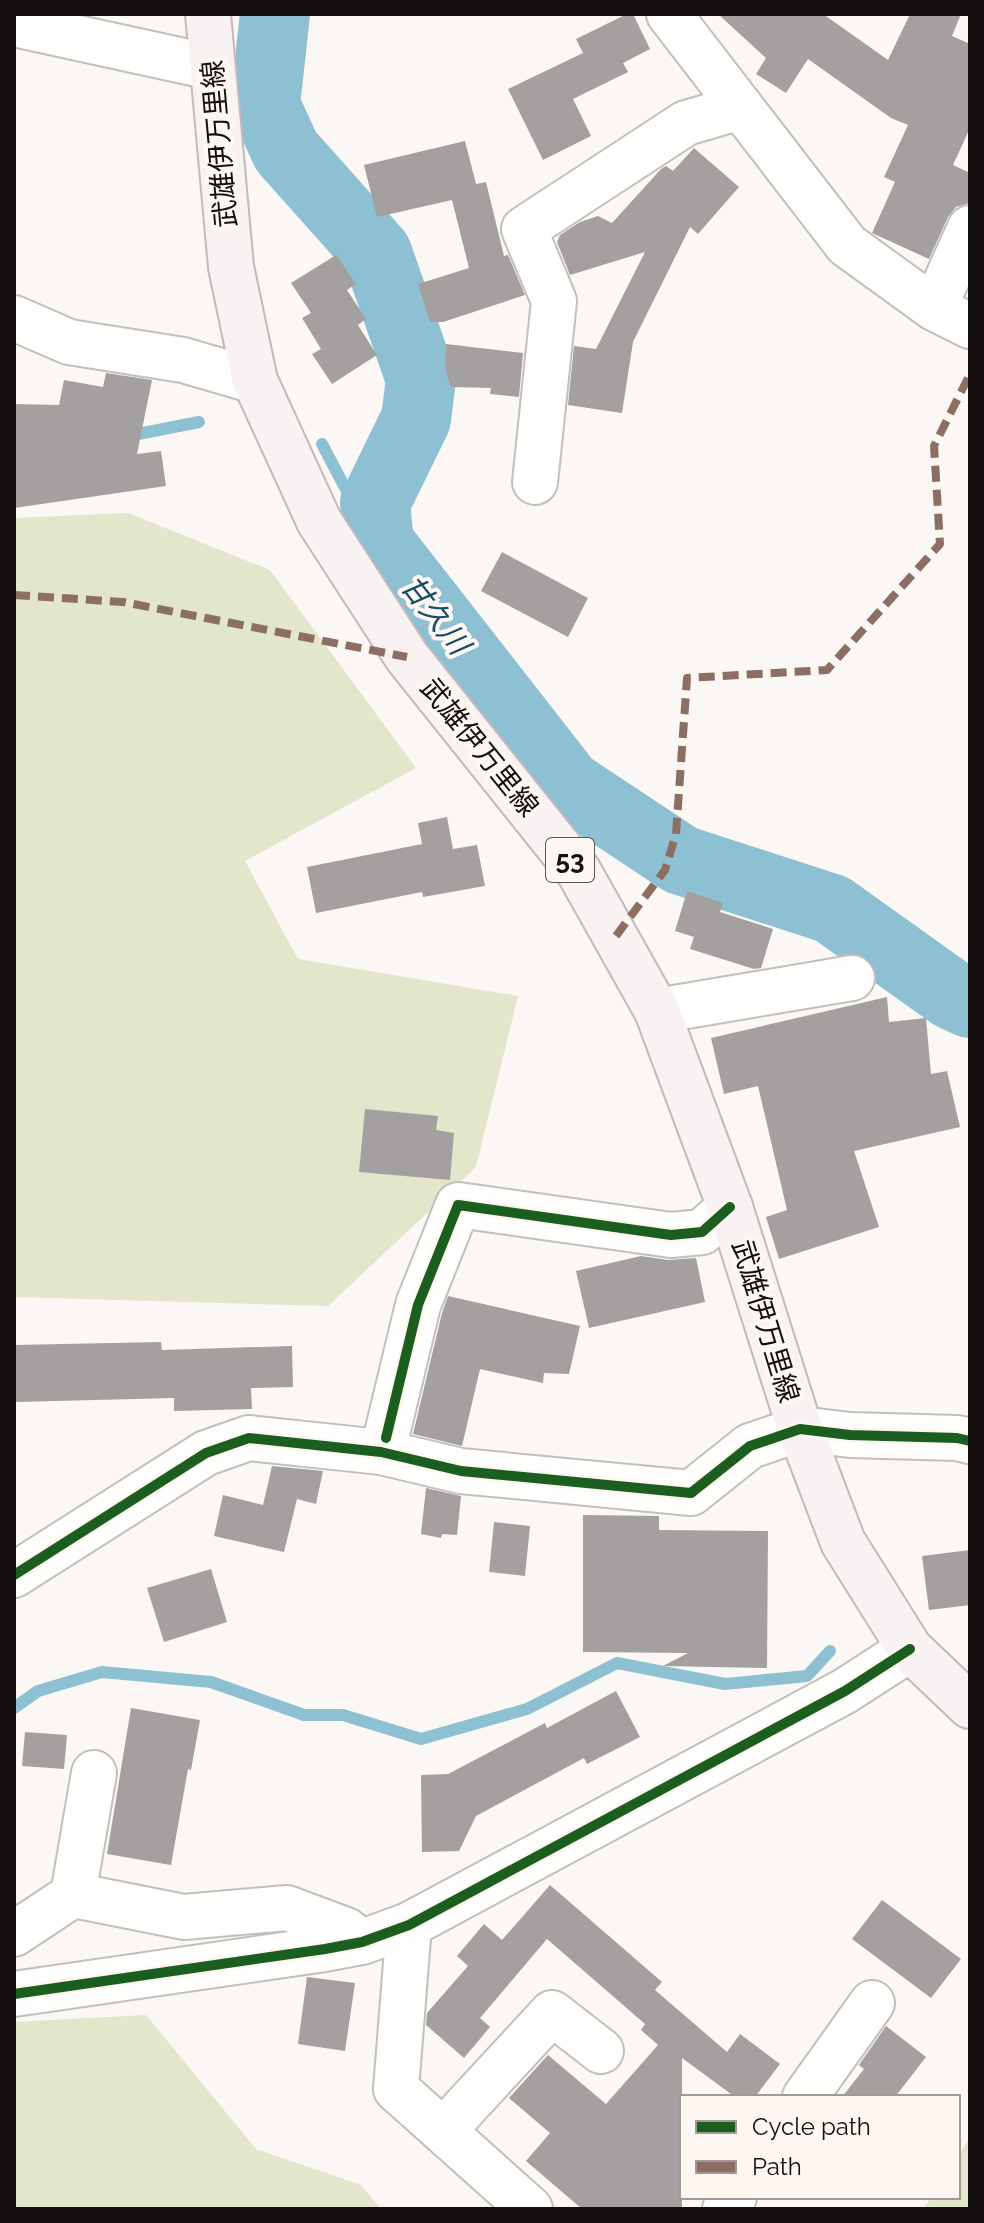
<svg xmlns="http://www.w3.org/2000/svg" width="984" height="2223" viewBox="0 0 984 2223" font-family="Raleway,'Noto Sans JP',sans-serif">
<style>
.green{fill:#e2e6cb}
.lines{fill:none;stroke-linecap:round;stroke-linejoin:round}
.stream{stroke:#8ec0d4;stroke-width:12}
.river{stroke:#8ec0d4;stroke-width:70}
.building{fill:#a4a0a0}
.minor-casing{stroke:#c2bfbd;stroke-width:48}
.major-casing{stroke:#c4b8b8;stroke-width:48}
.minor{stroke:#fefefd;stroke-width:44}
.major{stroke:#f8f2f2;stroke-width:44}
.quiet{stroke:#8d6e63;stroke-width:8;stroke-dasharray:16 8;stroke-linecap:butt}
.cycleway-casing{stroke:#fef6f1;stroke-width:15}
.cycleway{stroke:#1b5e20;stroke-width:10}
.labels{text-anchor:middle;stroke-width:8;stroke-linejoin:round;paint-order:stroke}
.shield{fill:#fef6f1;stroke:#5a5553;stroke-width:2}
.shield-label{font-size:26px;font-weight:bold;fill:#13100f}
.street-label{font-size:28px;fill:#13100f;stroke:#fef6f1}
.water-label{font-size:30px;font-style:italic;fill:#134f65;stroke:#fef6f1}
</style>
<rect width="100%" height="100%" fill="#fbf7f4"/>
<!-- green -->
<path class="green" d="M 128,513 L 270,570 L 416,768 L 245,861 L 298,959 L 518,996 L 476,1167 L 328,1306 L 14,1297 L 14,518 Z
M 146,2015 L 256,2149 L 361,2185 L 381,2209 L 14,2209 L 14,2022 Z
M 970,2138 L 970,2209 L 924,2209 L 931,2197 L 958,2197 L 958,2156 Z"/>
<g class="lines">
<!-- stream -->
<path class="stream" d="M 128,436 L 199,422
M 322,444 L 360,516 L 379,543
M 14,1708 L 38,1691 L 102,1672 L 211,1682 L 304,1715 L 343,1715 L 421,1739 L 527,1709 L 617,1663 L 725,1684 L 807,1676 L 830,1651"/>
<!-- river -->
<path class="river" d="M 275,14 L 265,105 L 286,151 L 377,253 L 421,379 L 416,419 L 375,503 L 379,543 L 568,785 L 681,860 L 832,909 L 951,994 L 970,1003"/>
</g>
<!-- building -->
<path class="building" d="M 627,14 L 633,14 L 650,49 L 623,63 L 628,72 L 573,99 L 591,136 L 543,160 L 508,89 L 583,53 L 576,39 Z
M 718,14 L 823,14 L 888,60 L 910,14 L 961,14 L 952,36 L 970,44 L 970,128 L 953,165 L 970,173 L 970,203 L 956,207 L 948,217 L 929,259 L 872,233 L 895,182 L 884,177 L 908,125 L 891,118 L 808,59 L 786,93 L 756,74 L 766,58 Z
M 465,141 L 476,184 L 486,182 L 504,256 L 508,255 L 525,295 L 443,322 L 430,322 L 418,284 L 469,268 L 452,200 L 377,217 L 364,165 Z
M 694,148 L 739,187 L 698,234 L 690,227 L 633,342 L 622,413 L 568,405 L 574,346 L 596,349 L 645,252 L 570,275 L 557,242 L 560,235 L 580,222 L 598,216 L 612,223 L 661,169 L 666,166 L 673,171 Z
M 336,255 L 356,284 L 347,290 L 366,319 L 358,325 L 377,355 L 332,384 L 312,354 L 321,349 L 302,318 L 311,313 L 291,283 Z
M 446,344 L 523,353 L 519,397 L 490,394 L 491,388 L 451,387 L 445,369 Z
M 106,373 L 152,380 L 137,454 L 161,451 L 166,486 L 14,508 L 14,404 L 59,405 L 64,380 L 103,387 Z
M 502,552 L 588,598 L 568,637 L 481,591 Z
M 447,817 L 453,849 L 477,845 L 485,886 L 423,897 L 422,892 L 316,913 L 307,867 L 422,844 L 418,823 Z
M 687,891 L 723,903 L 720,912 L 773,929 L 761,968 L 754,969 L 690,949 L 694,937 L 675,931 Z
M 887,997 L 889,1022 L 926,1018 L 931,1074 L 947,1071 L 960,1127 L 854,1151 L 879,1227 L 779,1259 L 766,1217 L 787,1210 L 758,1086 L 724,1094 L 711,1038 Z
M 365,1109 L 438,1116 L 436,1130 L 454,1133 L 450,1180 L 359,1172 Z
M 641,1256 L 668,1260 L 696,1258 L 705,1302 L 589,1328 L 576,1271 Z
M 448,1296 L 580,1326 L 569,1374 L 544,1373 L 543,1383 L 480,1369 L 462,1446 L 413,1434 L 442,1313 Z
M 161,1342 L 162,1350 L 292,1346 L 293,1387 L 251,1388 L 252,1409 L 174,1411 L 174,1398 L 16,1402 L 14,1345 Z
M 272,1466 L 323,1471 L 316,1504 L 297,1499 L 284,1552 L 214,1536 L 223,1495 L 263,1505 Z
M 426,1488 L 461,1496 L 457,1535 L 442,1534 L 441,1538 L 421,1534 Z
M 583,1515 L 659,1516 L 659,1530 L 768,1531 L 767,1668 L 663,1666 L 688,1653 L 583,1652 Z
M 494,1522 L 530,1526 L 525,1576 L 489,1572 Z
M 970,1550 L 970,1605 L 929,1610 L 922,1556 Z
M 211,1569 L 227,1622 L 164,1642 L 147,1588 Z
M 616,1691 L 640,1737 L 587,1764 L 584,1758 L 476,1816 L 459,1851 L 422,1852 L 421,1775 L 448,1774 L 545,1723 L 547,1728 Z
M 131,1708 L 200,1720 L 191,1770 L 188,1769 L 171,1865 L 107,1854 Z
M 25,1732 L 67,1735 L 64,1769 L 22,1766 Z
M 550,1885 L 662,1982 L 655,1990 L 727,2052 L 740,2034 L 780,2064 L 755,2097 L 735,2097 L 682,2058 L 682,2209 L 582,2209 L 526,2161 L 550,2133 L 509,2098 L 548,2055 L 606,2104 L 658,2045 L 641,2030 L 645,2024 L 547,1939 L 480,2018 L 490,2027 L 464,2058 L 426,2025 L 427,2013 L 468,1966 L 457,1956 L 484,1924 L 502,1940 Z
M 882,1900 L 961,1959 L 931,1998 L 852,1939 Z
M 307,1977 L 355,1983 L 345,2051 L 298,2044 Z
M 886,2026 L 926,2057 L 895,2097 L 842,2097 L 864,2069 L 859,2065 Z"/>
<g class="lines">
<!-- minor casing -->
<g class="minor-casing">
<path id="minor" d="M 669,14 L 847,245 L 934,308 L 970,326
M 14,24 L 211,67
M 934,308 L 970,228
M 14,318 L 69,342 L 183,360 L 255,381
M 535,482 L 554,301 L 524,229 L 686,123 L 741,107
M 657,1011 L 852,978
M 386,1438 L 418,1305 L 458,1205 L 671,1235 L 702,1232 L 730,1207
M 14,1575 L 206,1453 L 249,1438 L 381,1452 L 461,1471 L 691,1493 L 750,1446 L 800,1429 L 850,1435 L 957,1438 L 970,1441
M 73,1895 L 94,1773
M 409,1925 L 396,2089 L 530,2209
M 14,1934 L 73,1895 L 184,1917 L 287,1908 L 346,1930 L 362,1942
M 14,1994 L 325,1949 L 362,1942 L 409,1925 L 845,1691 L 910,1649
M 805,2097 L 872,2003
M 443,2131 L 552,2013 L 601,2051
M 725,2209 L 734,2197"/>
</g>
<!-- major casing -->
<g class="major-casing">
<path id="major" d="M 208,14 L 231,267 L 255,381 L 319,521 L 407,657 L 579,872 L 657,1011 L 730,1207 L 800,1429 L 843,1542 L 910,1649 L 970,1706"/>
</g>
<!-- minor -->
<use href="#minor" class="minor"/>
<!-- major -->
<use href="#major" class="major"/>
<!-- quiet -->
<path class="quiet" d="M 14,595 L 123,602 L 407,657
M 616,936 L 665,870 L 676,834 L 687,678 L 827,670 L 940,544 L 934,446 L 970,374"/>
<!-- cycleway casing -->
<g class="cycleway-casing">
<path id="cycleway" d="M 386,1438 L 418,1305 L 458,1205 L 671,1235 L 702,1232 L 730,1207
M 14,1575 L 206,1453 L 249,1438 L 381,1452 L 461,1471 L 691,1493 L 750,1446 L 800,1429 L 850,1435 L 957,1438 L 970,1441
M 14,1994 L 325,1949 L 362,1942 L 409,1925 L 845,1691 L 910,1649"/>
</g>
<!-- cycleway -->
<use href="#cycleway" class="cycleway"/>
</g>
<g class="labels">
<!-- shield labels -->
<rect class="shield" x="546" y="838" width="48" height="44" rx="6"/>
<g class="shield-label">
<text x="570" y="869">53</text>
</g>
<!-- street labels -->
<g class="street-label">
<text transform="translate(219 144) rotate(-95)" y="10">武雄伊万里線</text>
<text transform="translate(480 747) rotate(51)" y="10">武雄伊万里線</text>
<text transform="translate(766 1321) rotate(73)" y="10">武雄伊万里線</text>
</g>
<!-- water labels -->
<g class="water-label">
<text transform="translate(435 615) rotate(52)" y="10">甘久川</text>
</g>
</g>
<!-- border -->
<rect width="984" height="2223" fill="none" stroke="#13100f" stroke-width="32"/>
<!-- legend -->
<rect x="680" y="2095" width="280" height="104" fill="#fef6f1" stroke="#a09a97" stroke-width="2"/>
<rect x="696" y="2121" width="40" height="12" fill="#1b5e20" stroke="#a09a97" stroke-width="2"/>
<text x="752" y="2135" font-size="24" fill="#13100f">Cycle path</text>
<rect x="696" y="2161" width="40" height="12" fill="#8d6e63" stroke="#a09a97" stroke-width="2"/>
<text x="752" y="2175" font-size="24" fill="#13100f">Path</text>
</svg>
